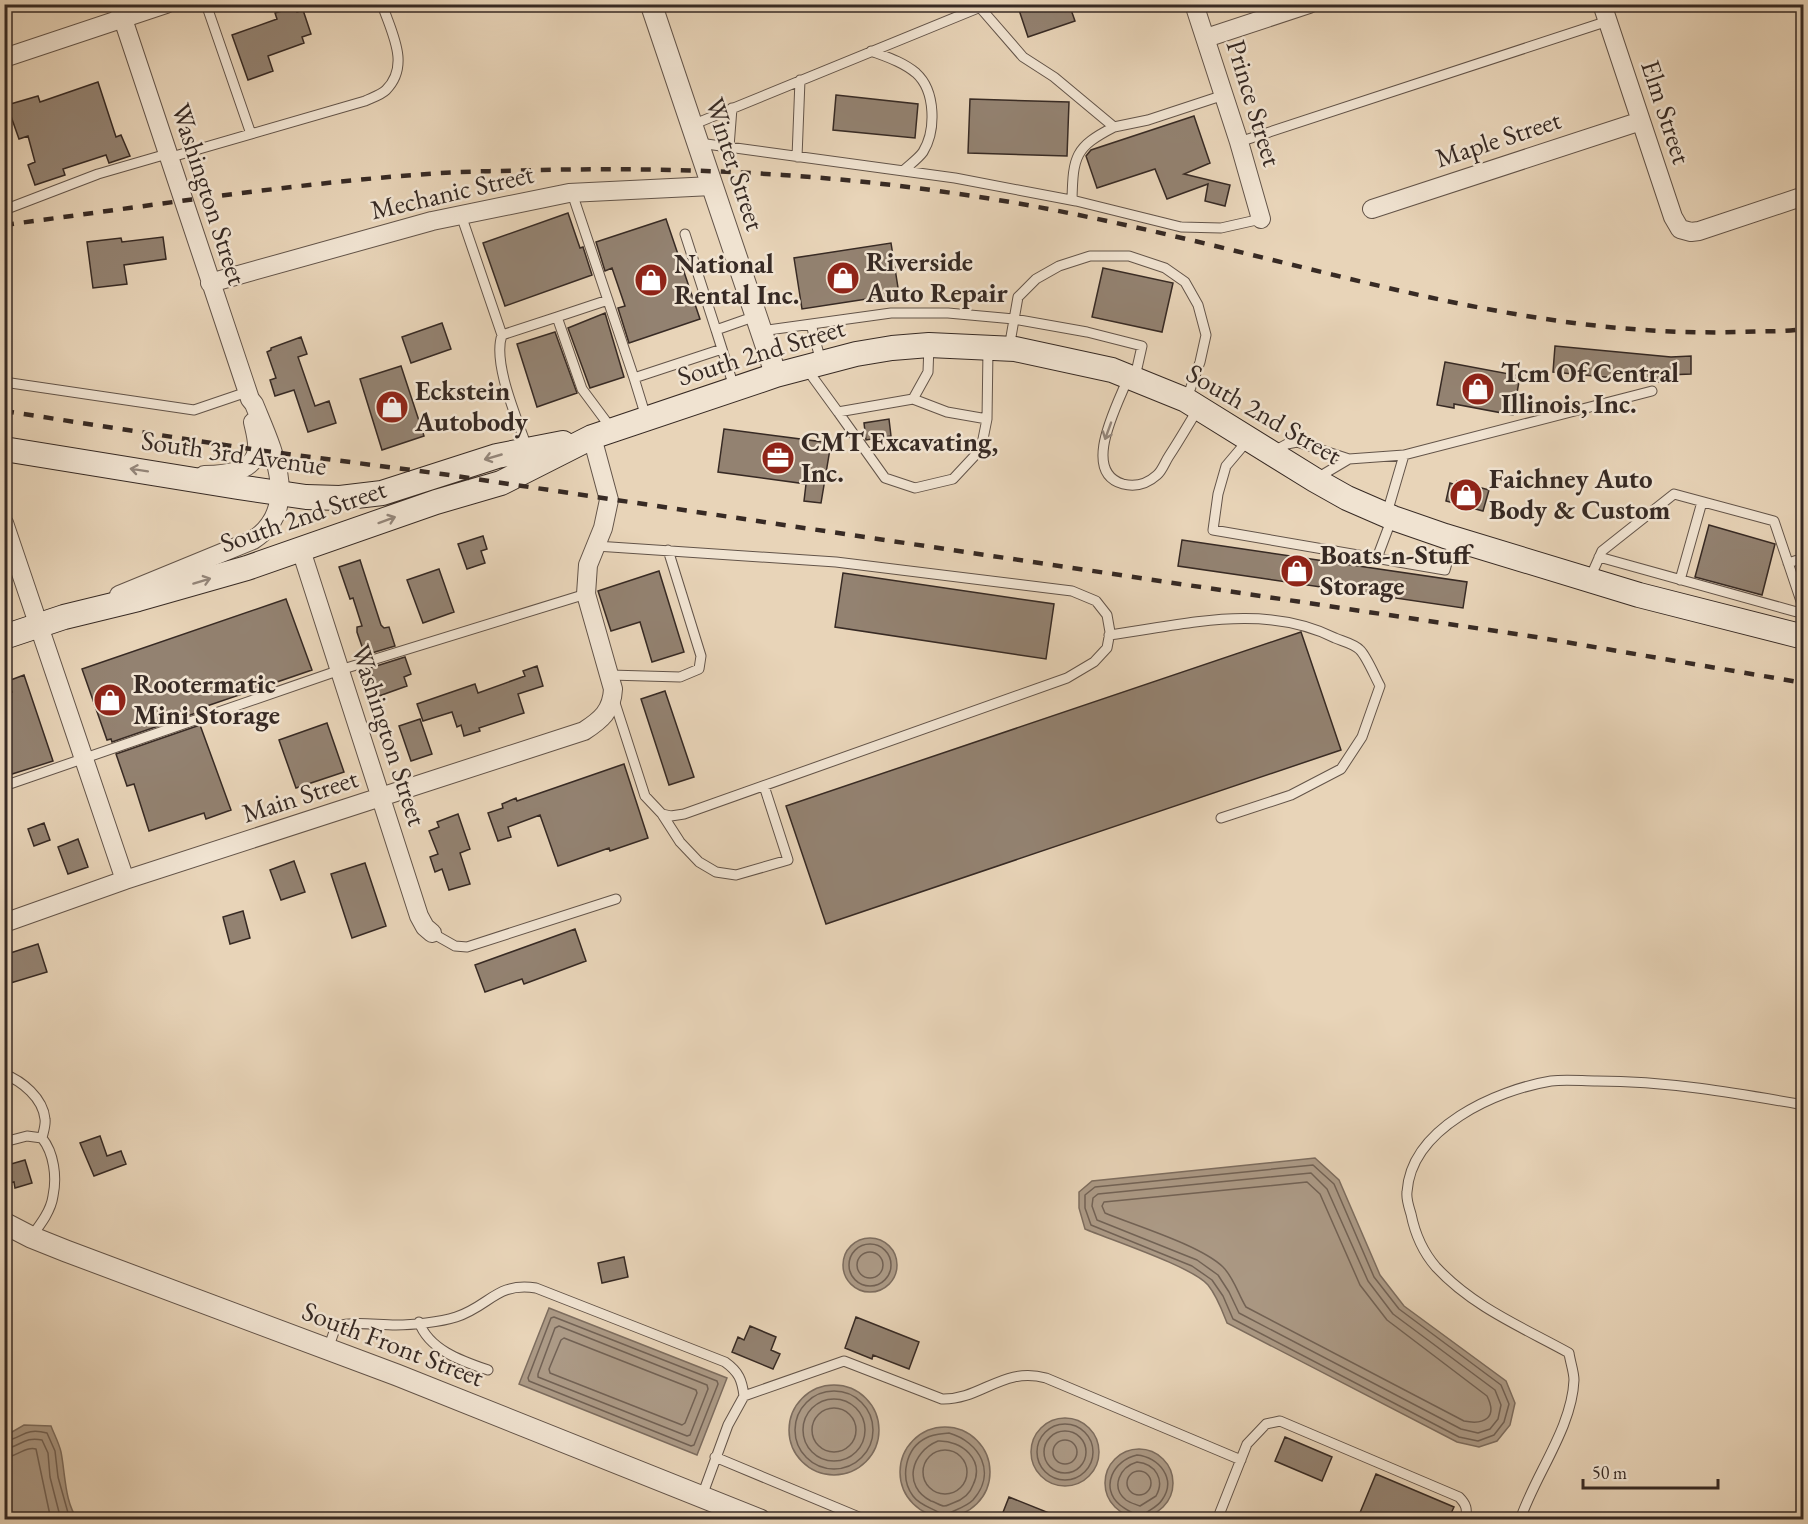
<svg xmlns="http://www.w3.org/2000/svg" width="1808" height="1524" viewBox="0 0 1808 1524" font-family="'EB Garamond',serif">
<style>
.water{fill:#ac9a86;stroke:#7d6d5f;stroke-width:1.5}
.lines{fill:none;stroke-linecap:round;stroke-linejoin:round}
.shore{stroke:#726255;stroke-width:1.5}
.building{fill:#938271;stroke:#372a24;stroke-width:1.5}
.service-casing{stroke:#635449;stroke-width:11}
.minor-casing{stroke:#635449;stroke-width:20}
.tertiary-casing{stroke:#635449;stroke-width:23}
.secondary-casing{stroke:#372a24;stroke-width:26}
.service{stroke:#f0e3d1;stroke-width:9}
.minor{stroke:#f0e3d1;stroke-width:18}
.tertiary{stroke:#f0e3d1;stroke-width:21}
.secondary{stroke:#f0e3d1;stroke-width:24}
.rail{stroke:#372a24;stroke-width:4.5;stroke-dasharray:10 10;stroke-linecap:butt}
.oneway{stroke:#94867a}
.labels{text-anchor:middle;stroke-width:5;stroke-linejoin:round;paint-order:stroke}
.street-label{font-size:27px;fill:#372a24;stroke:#f0e3d1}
.poi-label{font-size:27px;font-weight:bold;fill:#372a24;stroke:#f0e3d1;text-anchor:start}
</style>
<rect width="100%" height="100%" fill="#e8d4b8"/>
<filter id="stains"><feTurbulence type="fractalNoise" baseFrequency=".00333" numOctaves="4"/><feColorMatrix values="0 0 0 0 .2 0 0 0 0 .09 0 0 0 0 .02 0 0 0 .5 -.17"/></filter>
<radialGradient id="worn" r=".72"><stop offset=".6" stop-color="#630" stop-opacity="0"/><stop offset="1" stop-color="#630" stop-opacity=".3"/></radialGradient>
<!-- water -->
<path class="water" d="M 1315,1158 L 1339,1180 L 1380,1275 L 1404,1306 L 1506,1381 L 1515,1403 L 1510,1425 L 1497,1441 L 1479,1447 L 1457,1442 L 1227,1323 C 1222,1310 1217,1296 1208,1285 C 1193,1267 1111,1240 1085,1229 L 1079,1208 L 1079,1192 L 1092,1181 Z
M843 1265a27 27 0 1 1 54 0a27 27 0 1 1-54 0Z
M 549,1308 L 727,1378 L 697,1455 L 519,1384 Z
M789 1430a45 45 0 1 1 90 0a45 45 0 1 1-90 0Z
M1031 1452a34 34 0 1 1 68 0a34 34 0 1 1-68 0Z
M 24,1425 L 51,1426 C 54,1434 59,1443 61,1452 C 65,1471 65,1506 78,1519 L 5,1519 L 5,1436 Z
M900 1472a45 45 0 1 1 90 0a45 45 0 1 1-90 0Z
M1105 1483a34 34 0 1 1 68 0a34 34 0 1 1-68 0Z"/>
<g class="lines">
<!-- shore -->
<path class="shore" d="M 1313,1165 L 1334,1184 L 1374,1277 L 1399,1309 L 1501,1385 L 1509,1404 L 1504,1422 L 1494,1435 L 1478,1441 L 1459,1437 L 1233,1319 L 1223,1296 L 1212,1280 L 1192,1266 L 1091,1225 L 1085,1208 L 1085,1195 L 1095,1187 Z
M 1311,1173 L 1327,1189 L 1368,1281 L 1393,1314 L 1495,1390 L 1501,1405 L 1498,1419 L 1490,1429 L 1478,1433 L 1461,1429 L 1239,1313 L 1229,1292 L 1218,1275 L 1197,1260 L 1097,1220 L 1092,1206 L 1093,1198 L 1098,1194 Z
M 1307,1182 L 1320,1194 L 1360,1285 L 1387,1320 L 1487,1396 C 1498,1418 1484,1425 1464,1421 L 1246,1307 C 1238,1294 1234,1278 1223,1267 C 1200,1245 1136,1226 1105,1213 L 1102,1206 L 1104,1202 Z
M849 1265a21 21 0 1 1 42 0a21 21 0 1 1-42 0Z
M857 1265a13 13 0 1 1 26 0a13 13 0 1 1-26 0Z
M 554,1317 L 717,1381 L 718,1384 L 694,1445 L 691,1446 L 529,1381 L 528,1378 L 551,1318 Z
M 559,1326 L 707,1385 L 708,1389 L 690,1435 L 687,1436 L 538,1377 L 538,1374 L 555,1328 Z
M 564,1338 L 696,1390 L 697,1393 L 685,1423 L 682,1425 L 550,1373 L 549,1369 L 561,1340 Z
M795 1430a39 39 0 1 1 78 0a39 39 0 1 1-78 0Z
M803 1430a31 31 0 1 1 62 0a31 31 0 1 1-62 0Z
M812 1430a22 22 0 1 1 44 0a22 22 0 1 1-44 0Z
M1037 1452a28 28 0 1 1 56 0a28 28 0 1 1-56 0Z
M1044 1452a21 21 0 1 1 42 0a21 21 0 1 1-42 0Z
M 949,1433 C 980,1442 997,1473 973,1500 C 965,1508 953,1510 944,1516 C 935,1508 921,1507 913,1496 C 899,1477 906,1448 926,1438 C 933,1434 941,1434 949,1433 Z
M1053 1452a12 12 0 1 1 24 0a12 12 0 1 1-24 0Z
M 4,1441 C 23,1439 23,1427 47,1433 L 55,1451 L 58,1477 L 70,1520
M 938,1441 C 962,1440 985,1460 973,1485 C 970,1494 962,1500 953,1503 C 950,1504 947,1506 944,1506 C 941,1506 935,1502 931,1501 C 902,1486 911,1452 938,1441 Z
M 4,1449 C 20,1447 24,1436 42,1440 L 48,1453 L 50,1477 L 61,1520
M923 1472a22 22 0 1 1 44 0a22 22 0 1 1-44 0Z
M 1137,1455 C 1159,1457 1177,1479 1162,1500 C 1157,1508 1146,1511 1140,1518 C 1134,1513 1126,1510 1120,1505 C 1099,1487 1114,1460 1137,1455 Z
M 4,1458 C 16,1457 26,1446 36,1449 L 51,1520
M 1137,1462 C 1156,1464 1165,1480 1156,1496 L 1140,1506 C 1135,1504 1130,1503 1126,1500 C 1110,1487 1120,1467 1137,1462 Z
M1127 1483a12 12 0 1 1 24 0a12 12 0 1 1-24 0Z"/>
</g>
<!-- building -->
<path class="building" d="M 1017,4 L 1069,4 L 1075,21 L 1028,37 Z
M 295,7 L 297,12 L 303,10 L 311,34 L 302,37 L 304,43 L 268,56 L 273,71 L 248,80 L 232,35 L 277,19 L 275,13 Z
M 98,82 L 116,137 L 121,135 L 130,156 L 109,163 L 106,155 L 63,169 L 65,175 L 35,185 L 28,165 L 35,162 L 28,136 L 19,139 L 7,105 L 38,96 L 40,102 Z
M 836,95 L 918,104 L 915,138 L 833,130 Z
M 970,99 L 1069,102 L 1067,156 L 968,153 Z
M 1194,116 L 1210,163 L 1184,174 L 1230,185 L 1225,206 L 1205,201 L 1208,184 L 1167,199 L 1155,169 L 1097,188 L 1086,156 L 1091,150 Z
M 568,213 L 580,248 L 583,247 L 592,275 L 505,306 L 483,243 Z
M 666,219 L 700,319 L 629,343 L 618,308 L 625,306 L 612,268 L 605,271 L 596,242 Z
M 163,237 L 166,259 L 124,265 L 127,284 L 93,288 L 87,242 L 121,238 L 122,242 Z
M 891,243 L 899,294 L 802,309 L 794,258 Z
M 1103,268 L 1173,283 L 1162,332 L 1092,317 Z
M 605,313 L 624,377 L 590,388 L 568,328 Z
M 442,323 L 451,349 L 411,363 L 402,337 Z
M 555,332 L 577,393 L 537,407 L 517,344 Z
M 301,337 L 307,354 L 298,357 L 315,406 L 329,401 L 336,423 L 308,432 L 294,390 L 275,396 L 270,380 L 276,378 L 267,352 L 271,350 L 271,348 Z
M 1555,346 L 1671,357 L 1691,356 L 1691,374 L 1667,375 L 1667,383 L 1553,372 Z
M 1445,362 L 1520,376 L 1513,415 L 1454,404 L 1454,408 L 1437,405 Z
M 401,366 L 424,436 L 382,450 L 360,379 Z
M 889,419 L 891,436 L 866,440 L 864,423 Z
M 724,429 L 831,443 L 821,503 L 804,501 L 806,484 L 718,472 Z
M 1457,481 L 1489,490 L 1483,511 L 1446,501 L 1450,483 L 1456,485 Z
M 1709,525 L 1775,544 L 1762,595 L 1695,577 Z
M 483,536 L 487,549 L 481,551 L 485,563 L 467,569 L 458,544 Z
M 1182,540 L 1467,582 L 1463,608 L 1178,566 Z
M 360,560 L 381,625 L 384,628 L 389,627 L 395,646 L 365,655 L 357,632 L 357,627 L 362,626 L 353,598 L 350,599 L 339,567 Z
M 439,569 L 454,612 L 423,623 L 407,580 Z
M 659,571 L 684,652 L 652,662 L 640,622 L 611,631 L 598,591 Z
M 843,573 L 1054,604 L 1046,659 L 835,627 Z
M 286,599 L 312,670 L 201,708 L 195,710 L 196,713 L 112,742 L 111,739 L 107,740 L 82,669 Z
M 1301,632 L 1341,750 L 826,924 L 786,806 Z
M 405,657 L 411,674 L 404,677 L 407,686 L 379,696 L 370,668 Z
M 537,666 L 543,686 L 518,694 L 524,713 L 479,728 L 480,731 L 464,736 L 461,725 L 457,727 L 452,712 L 423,721 L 417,704 L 475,684 L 478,693 L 525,676 L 523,671 Z
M 24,675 L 53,761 L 9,775 L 4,760 L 4,695 L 12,692 L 8,681 Z
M 665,691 L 694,777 L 669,785 L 641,699 Z
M 420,719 L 432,754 L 411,761 L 399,726 Z
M 327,723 L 344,772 L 296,788 L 279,740 Z
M 200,725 L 231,810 L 206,819 L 204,813 L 149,831 L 134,784 L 127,786 L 116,754 Z
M 624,764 L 648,838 L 610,851 L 609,848 L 558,866 L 540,815 L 508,827 L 511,837 L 498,841 L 488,813 L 503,808 L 502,804 L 516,798 L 517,801 Z
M 458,814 L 470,849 L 460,853 L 470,884 L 449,890 L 442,869 L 435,872 L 430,857 L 438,854 L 429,831 L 439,827 L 437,822 Z
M 44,823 L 50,840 L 34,846 L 28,829 Z
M 78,839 L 88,867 L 68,874 L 58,847 Z
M 294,861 L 305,892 L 281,900 L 270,870 Z
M 365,863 L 386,926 L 352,938 L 331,874 Z
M 243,911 L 250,938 L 230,944 L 223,917 Z
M 575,929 L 586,961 L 524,984 L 522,979 L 485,992 L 475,965 Z
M 38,944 L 47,972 L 4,985 L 4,955 Z
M 100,1136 L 107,1156 L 121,1151 L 126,1164 L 94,1176 L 80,1143 Z
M 25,1160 L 32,1183 L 15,1188 L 14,1182 L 4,1184 L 4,1166 Z
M 624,1257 L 628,1277 L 602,1283 L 598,1263 Z
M 856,1317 L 919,1342 L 909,1369 L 873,1355 L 872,1359 L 845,1348 Z
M 750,1326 L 776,1337 L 771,1350 L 780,1354 L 773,1369 L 732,1352 L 738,1337 L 744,1340 Z
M 1285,1437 L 1332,1457 L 1322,1481 L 1275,1461 Z
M 1376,1474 L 1454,1507 L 1448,1520 L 1357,1520 Z
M 1009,1497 L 1064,1519 L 1064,1520 L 1000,1520 Z"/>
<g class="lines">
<!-- service casing -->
<g class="service-casing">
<path id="service" d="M 206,4 L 251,134
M 977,4 L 1023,57 L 1054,77 L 1114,127 L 1148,120 L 1224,95
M 871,51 C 887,57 903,62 916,73 C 936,91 936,131 923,152 C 918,159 909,165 903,171
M 692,125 L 988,4
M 1239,142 L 1608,21
M 699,143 L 955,178 L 1076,201 L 1181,227 L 1221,228 L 1261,219
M 729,147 L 732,108
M 797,157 L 800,80
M 168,158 L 365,101 C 371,98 381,95 386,90 C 411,65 391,32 382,4
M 572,193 L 634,378
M 1072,200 C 1073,156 1075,147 1114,127
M 4,210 L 98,174 L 167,154
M 461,215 L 502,335
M 685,234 L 716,330
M 608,300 L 557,317 L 582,389 L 611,428
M 811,324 L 821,362
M 761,331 L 891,313 L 948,313 L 1014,319 L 1087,332 L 1142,346 L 1135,377
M 1009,348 L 1018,297 L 1036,279 L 1059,266 L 1090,256 L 1129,256 L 1165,268 L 1185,282 L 1198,305 L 1206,335 L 1200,362 L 1187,398
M 722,349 L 734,387
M 806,368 L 838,412 L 913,399 L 928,372 L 929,345
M 1128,378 C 1118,404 1080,472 1123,484 C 1135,487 1147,484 1157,475 C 1162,471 1165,462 1169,456 C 1179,441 1188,425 1198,409
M 4,382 L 194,410 L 247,392
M 913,399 L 947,412 L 987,419
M 838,412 L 885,478 L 915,488 L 953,479 L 981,449 L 987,419 L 988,349
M 646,417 L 634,378 L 722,349 L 716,330 L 756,316
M 1248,440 L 1226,466 L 1218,494 L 1213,530 L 1445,570 L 1454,539
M 528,450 C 518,421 492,363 502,335 L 557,317
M 1274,451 L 1287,444 L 1297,442 L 1349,459
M 1317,478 L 1349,459 L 1404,455
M 1387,513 L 1404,455 L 1652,391
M 596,546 L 836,562 L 1072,591 L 1096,601 L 1107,615 L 1110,632 L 1107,648 L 1094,662 L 1067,678 L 684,814 L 671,816 L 662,814
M 1599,557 L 1804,614
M 1377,558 L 1392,518
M 1788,563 L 1804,558
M 1590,578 L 1602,551 L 1674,494 L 1774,521 L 1804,610
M 1680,580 L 1702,502
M 1109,635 C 1185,625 1263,602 1335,638 C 1342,641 1355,644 1360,650 C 1367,657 1375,677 1380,686 L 1362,737 L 1341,769 L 1291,795 L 1221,818
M 1800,636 L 1804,621
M 610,675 L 680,677 L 699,669 L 701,656 L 668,550
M 614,700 L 645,796 L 662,814 L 680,842 L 699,862 L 716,872 L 736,875 L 788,860 L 764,786
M 4,786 L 340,670 L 586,594
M 432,933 L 455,946 L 467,947 L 616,899
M 4,1074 C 22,1081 43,1098 45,1119 C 46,1125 43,1133 42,1138
M 4,1142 L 27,1136 L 42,1138 C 54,1153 57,1177 53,1196 C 51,1211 40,1225 31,1237
M 419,1322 C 429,1350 462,1361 488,1370
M 328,1349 L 336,1326 C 356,1321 376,1325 396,1325 C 413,1325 440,1322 456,1317 C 490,1306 496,1282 536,1288 L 725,1362 C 739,1372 742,1380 744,1396
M 715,1457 L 866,1520
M 702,1496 L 728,1425 L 744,1396 L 844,1361 L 942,1399 C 981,1400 1003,1366 1046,1378 L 1241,1460
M 1217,1520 L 1247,1444 L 1266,1424 L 1280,1421 L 1459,1497 C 1466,1504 1468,1509 1465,1520
M 1520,1520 C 1535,1475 1572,1428 1574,1380 C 1574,1372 1570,1361 1569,1353 C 1522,1327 1473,1307 1436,1267 C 1423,1252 1415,1234 1411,1214 C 1409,1207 1406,1199 1407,1192 C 1411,1128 1496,1090 1551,1081 C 1566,1079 1582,1081 1597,1081 C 1667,1081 1735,1093 1804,1105"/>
</g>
<!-- minor casing -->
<g class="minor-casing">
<path id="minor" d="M 118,4 L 250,399 L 254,404 C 271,446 303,508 253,540 L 119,595
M 1194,4 L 1239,142 L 1261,219
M 1602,4 L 1673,217 L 1680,229 L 1691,232 L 1699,231 L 1804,196
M 1206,38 L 1309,4
M 4,58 L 166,4
M 1372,209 L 1641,121
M 210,283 L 432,221 L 569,193 L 712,186
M 204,475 C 221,475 254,473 257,450 C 258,441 255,431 253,422
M 4,523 L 125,880
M 301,550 L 419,916 L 425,927 L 432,933
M 4,923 L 125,880 L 584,731 C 601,720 612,711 613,689 L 586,594 L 588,565 L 603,528 L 609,500 L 592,437"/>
</g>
<!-- tertiary casing -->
<g class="tertiary-casing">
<path id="tertiary" d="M 651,4 L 776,375
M 4,1223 L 31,1237 L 66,1251 L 397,1375 L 760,1520"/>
</g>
<!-- secondary casing -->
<g class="secondary-casing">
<path id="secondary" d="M 4,449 L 238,487 L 306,497 L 340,498 L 382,493 L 497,456 L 563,443
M 4,637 L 64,617 L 138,599 L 247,568 L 436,502 L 501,483 L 592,437 L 776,375 L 856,354 L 892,348 L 929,345 L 1015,349 L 1112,370 L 1186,400 L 1315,480 L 1347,498 L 1393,518 L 1445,536 L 1639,595 L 1804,637"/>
</g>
<!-- service -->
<use href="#service" class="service"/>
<!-- minor -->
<use href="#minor" class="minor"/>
<!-- tertiary -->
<use href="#tertiary" class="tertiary"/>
<!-- secondary -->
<use href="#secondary" class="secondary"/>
<!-- rail -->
<path class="rail" d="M 4,225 C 149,206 294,183 440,173 C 473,171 507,171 540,170 C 681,167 820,173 959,194 C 1086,212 1210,245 1334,275 C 1469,308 1600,336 1740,332 C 1761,331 1782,332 1804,329
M 4,411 L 257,450 L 442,474 L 1536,637 L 1804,683"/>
</g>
<!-- one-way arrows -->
<defs><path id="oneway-shaft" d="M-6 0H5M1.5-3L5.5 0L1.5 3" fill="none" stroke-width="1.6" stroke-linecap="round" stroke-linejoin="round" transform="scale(1.5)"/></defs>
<g class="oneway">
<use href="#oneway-shaft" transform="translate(1108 431) rotate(110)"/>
<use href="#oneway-shaft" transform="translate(493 457) rotate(164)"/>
<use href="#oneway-shaft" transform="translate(139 470) rotate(-171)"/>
<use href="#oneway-shaft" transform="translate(387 520) rotate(-20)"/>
<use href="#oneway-shaft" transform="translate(202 581) rotate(-17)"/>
</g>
<!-- icons -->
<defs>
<g id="shop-disc" transform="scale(1.725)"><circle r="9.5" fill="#8f2418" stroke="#f0e3d1"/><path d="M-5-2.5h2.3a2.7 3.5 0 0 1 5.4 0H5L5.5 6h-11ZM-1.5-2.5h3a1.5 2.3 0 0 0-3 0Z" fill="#fff"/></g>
<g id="office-disc" transform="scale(1.725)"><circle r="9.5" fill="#8f2418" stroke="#f0e3d1"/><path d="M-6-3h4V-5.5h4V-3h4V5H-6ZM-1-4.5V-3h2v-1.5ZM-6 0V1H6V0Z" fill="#fff"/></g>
</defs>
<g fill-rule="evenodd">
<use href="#shop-disc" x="843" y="278"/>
<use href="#shop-disc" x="651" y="280"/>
<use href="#shop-disc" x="1478" y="389"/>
<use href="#shop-disc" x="392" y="407"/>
<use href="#office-disc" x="778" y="458"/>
<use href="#shop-disc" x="1466" y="495"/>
<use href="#shop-disc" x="1297" y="571"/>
<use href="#shop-disc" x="110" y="700"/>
</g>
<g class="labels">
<!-- street labels -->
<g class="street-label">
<text transform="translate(1254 103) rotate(73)" y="9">Prince Street</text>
<text transform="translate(1666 112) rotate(72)" y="9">Elm Street</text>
<text transform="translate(1498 139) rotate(-18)" y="9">Maple Street</text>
<text transform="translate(735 164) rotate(72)" y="9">Winter Street</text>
<text transform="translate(452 192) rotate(-13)" y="9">Mechanic Street</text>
<text transform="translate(209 194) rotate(72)" y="9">Washington Street</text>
<text transform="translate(761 352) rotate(-17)" y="9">South 2nd Street</text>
<text transform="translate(1264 414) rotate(30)" y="9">South 2nd Street</text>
<text transform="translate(234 453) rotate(8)" y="9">South 3rd Avenue</text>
<text transform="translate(303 516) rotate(-19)" y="9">South 2nd Street</text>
<text transform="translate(389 735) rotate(72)" y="9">Washington Street</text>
<text transform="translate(300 796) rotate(-18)" y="9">Main Street</text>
<text transform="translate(393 1344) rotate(21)" y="9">South Front Street</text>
</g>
<!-- poi labels -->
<g class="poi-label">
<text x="866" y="271">Riverside<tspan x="866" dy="31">Auto Repair</tspan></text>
<text x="674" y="273">National<tspan x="674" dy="31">Rental Inc.</tspan></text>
<text x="1501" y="382">Tcm Of Central<tspan x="1501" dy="31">Illinois, Inc.</tspan></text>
<text x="415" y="400">Eckstein<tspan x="415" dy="31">Autobody</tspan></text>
<text x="801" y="451">CMT Excavating,<tspan x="801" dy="31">Inc.</tspan></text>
<text x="1489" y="488">Faichney Auto<tspan x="1489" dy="31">Body &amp; Custom</tspan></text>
<text x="1320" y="564">Boats-n-Stuff<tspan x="1320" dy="31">Storage</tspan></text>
<text x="133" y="693">Rootermatic<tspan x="133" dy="31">Mini Storage</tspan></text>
</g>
</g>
<!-- margin -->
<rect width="1808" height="1524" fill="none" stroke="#e8d4b8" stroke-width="24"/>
<rect x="6" y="6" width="1796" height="1512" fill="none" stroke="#372a24" stroke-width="3"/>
<rect x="12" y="12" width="1784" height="1500" fill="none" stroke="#372a24" stroke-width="1.5"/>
<!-- scale -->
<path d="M1583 1479v9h135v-9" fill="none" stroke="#372a24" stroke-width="3"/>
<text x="1592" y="1479" font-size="18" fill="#372a24" stroke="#f0e3d1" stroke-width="4.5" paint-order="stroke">50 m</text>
<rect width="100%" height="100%" filter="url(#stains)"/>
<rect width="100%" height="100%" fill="url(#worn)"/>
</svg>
